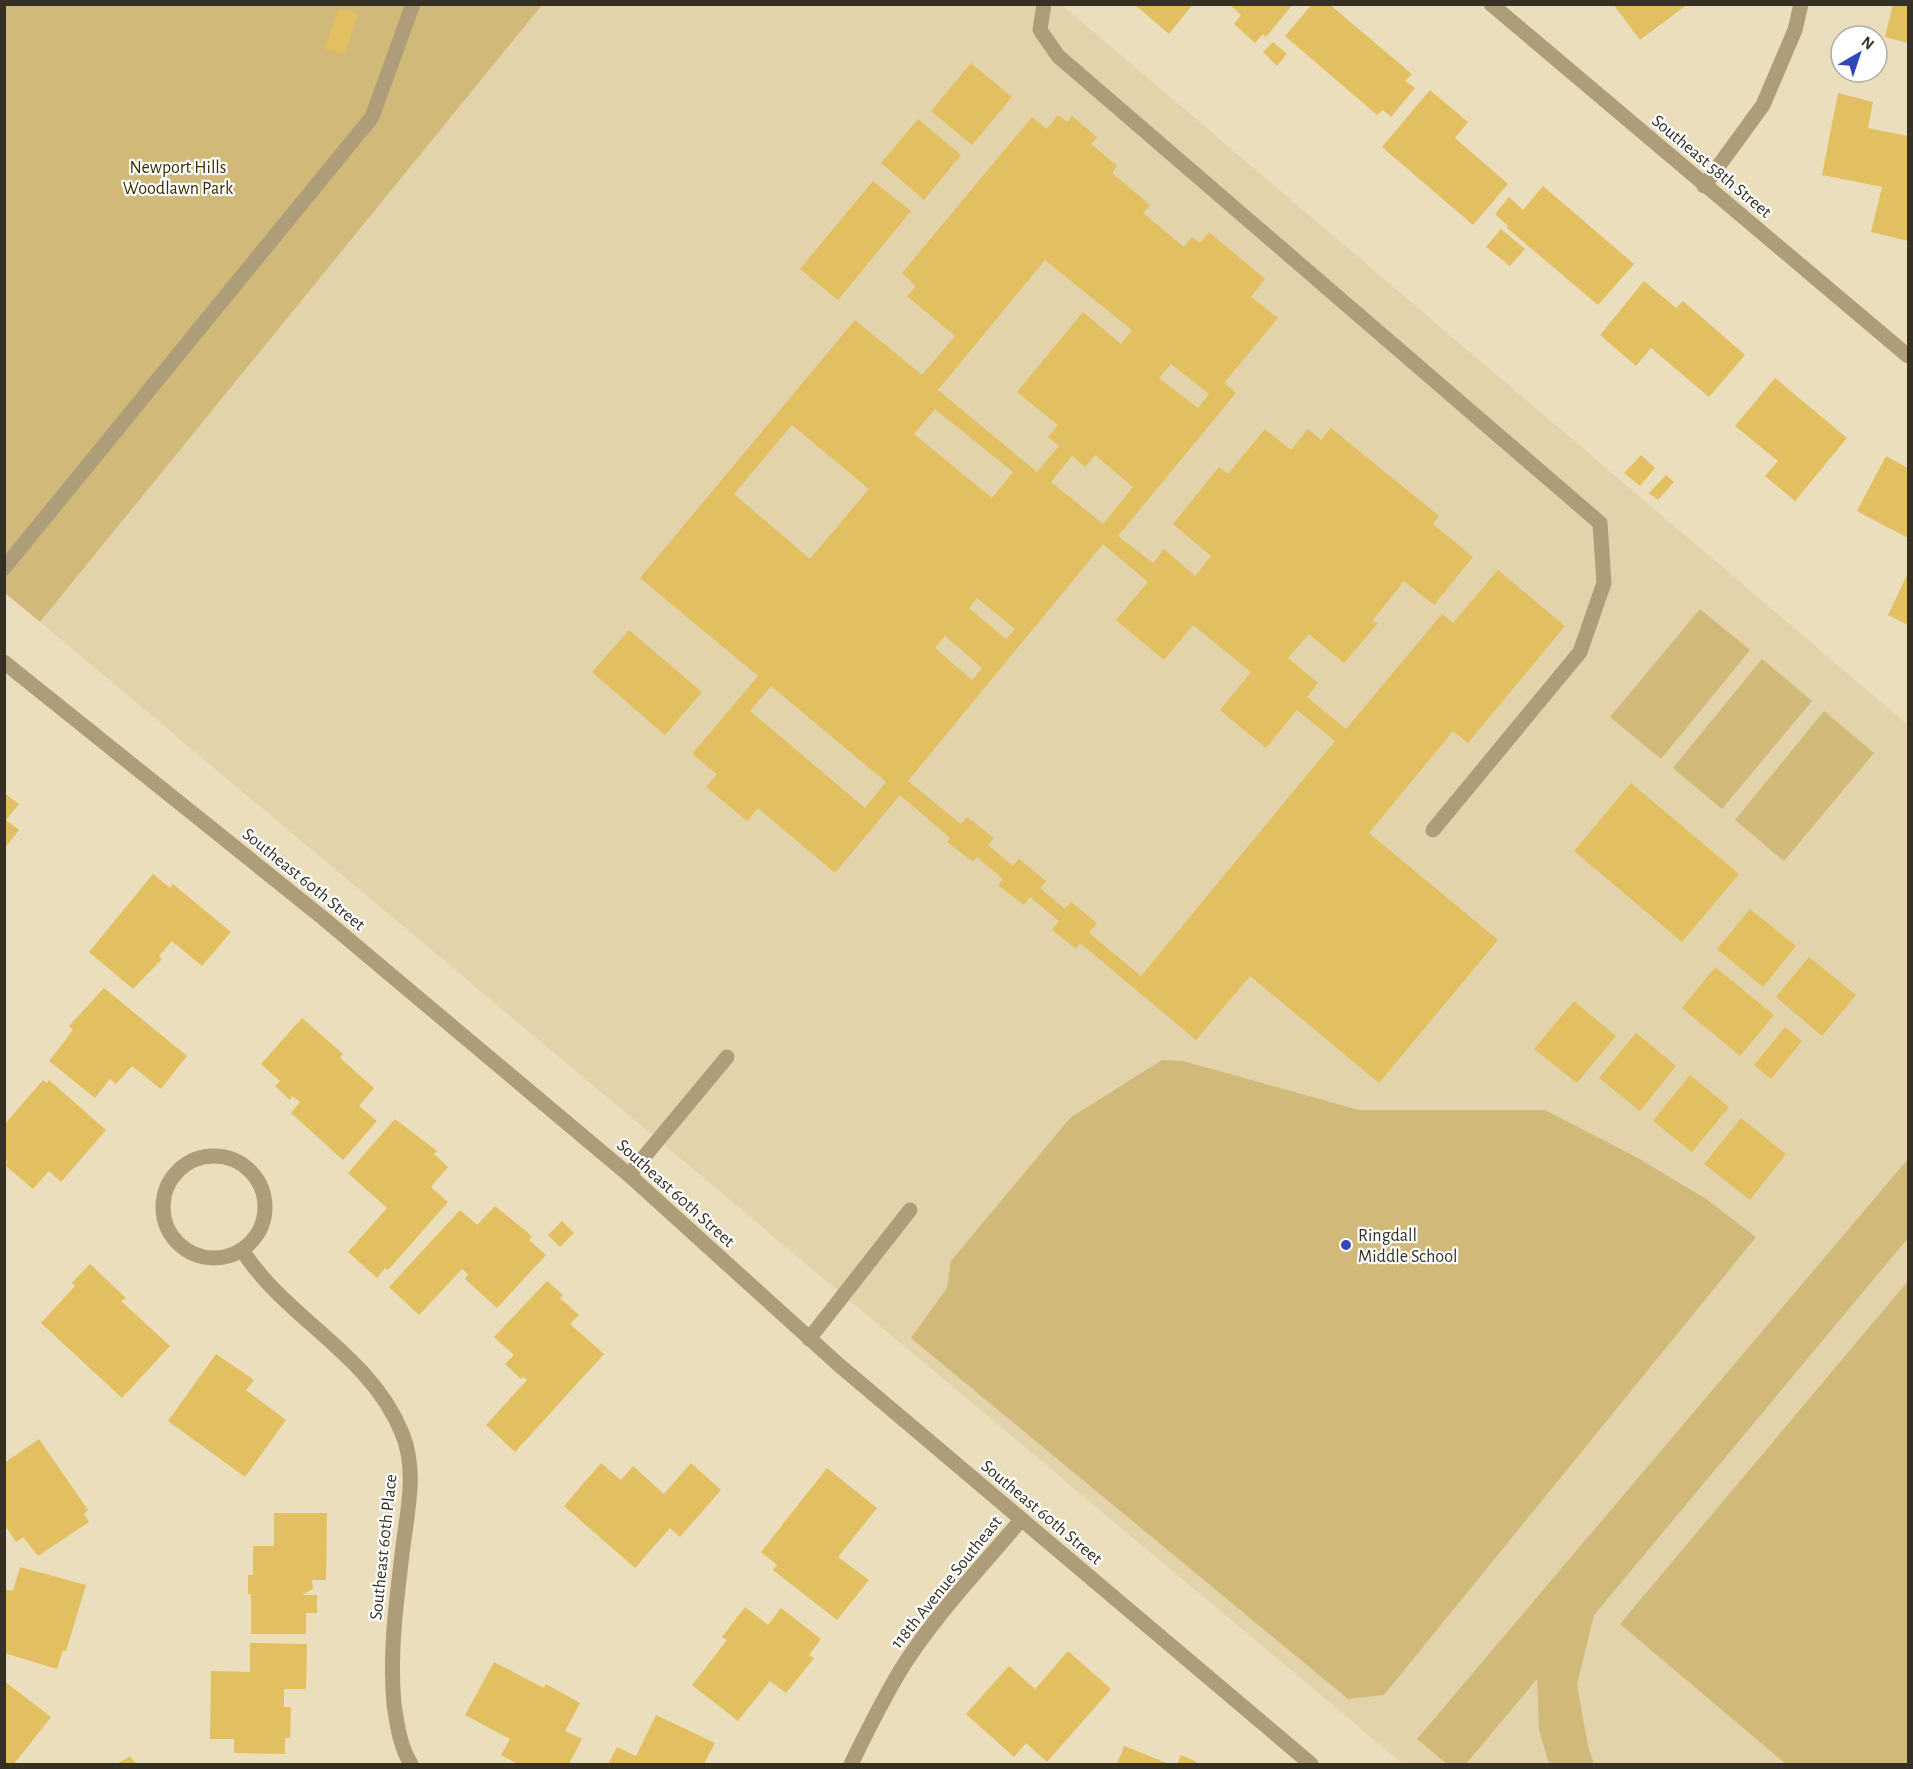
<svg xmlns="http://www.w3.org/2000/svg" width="1913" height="1769" viewBox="0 0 1913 1769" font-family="'Alegreya Sans',sans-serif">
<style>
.built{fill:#e2d3aa}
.green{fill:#d1b979}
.building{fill:#e2bf61;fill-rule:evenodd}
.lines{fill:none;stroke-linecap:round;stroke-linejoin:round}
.service{stroke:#ad9e79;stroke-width:15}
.minor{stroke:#ad9e79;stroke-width:15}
.tertiary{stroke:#ad9e79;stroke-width:15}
.poi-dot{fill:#3147b8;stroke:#fff;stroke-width:2}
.labels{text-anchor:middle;stroke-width:4.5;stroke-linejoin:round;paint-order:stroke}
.street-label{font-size:18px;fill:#353023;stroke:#fff}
.park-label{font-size:18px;fill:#3b2d02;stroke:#fff}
.poi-label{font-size:18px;fill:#353023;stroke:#fff;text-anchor:start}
</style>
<rect width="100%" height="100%" fill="#ebdebc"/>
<!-- built -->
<path class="built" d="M 542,5 L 1062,5 L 1908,725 L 1908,1764 L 1403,1764 L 40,622 Z"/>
<!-- green -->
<path class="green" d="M 4,5 L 542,5 L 40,622 L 5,593 Z
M 1700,609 L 1750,650 L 1661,759 L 1610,717 Z
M 1762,659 L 1812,701 L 1722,809 L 1673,768 Z
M 1824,711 L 1874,753 L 1784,861 L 1735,820 Z
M 1162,1060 L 1183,1061 L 1359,1110 L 1545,1110 L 1638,1158 L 1706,1199 L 1756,1237 L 1384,1695 L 1348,1699 L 911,1338 L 947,1288 L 951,1261 L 1070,1118 Z
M 1908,1159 L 1908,1238 L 1594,1615 L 1577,1685 L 1588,1746 L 1594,1764 L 1549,1764 L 1539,1730 L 1537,1679 L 1466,1764 L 1447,1764 L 1417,1739 Z
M 1908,1281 L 1908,1764 L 1786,1764 L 1620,1624 Z"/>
<!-- building -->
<path class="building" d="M 1134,4 L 1193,4 L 1169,34 Z
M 1229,4 L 1293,4 L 1266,37 L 1263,34 L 1255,43 L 1234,24 L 1241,15 Z
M 1312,4 L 1329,4 L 1412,74 L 1405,81 L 1415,88 L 1391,117 L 1383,110 L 1377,115 L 1285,36 Z
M 1613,4 L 1688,4 L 1640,40 Z
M 1893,4 L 1908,4 L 1908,43 L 1885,37 Z
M 339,8 L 358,14 L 344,55 L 325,49 Z
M 1273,42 L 1287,54 L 1277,66 L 1263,52 Z
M 971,63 L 1012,97 L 972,145 L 931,111 Z
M 1430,90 L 1468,122 L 1455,138 L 1508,184 L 1473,225 L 1382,147 Z
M 1838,93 L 1873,102 L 1868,128 L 1908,136 L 1908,241 L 1871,232 L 1882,187 L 1822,175 Z
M 1058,115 L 1067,122 L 1072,116 L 1097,137 L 1091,144 L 1117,166 L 1112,173 L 1150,205 L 1143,213 L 1184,247 L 1192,237 L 1200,243 L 1209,232 L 1265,279 L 1251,297 L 1278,318 L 1224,383 L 1236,393 L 1118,536 L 1153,563 L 1164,549 L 1195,576 L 1211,556 L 1173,524 L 1219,467 L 1228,474 L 1265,429 L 1291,450 L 1308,429 L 1321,440 L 1331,428 L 1439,516 L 1433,524 L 1473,557 L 1434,605 L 1404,581 L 1372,621 L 1378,623 L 1344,663 L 1309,634 L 1288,658 L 1318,683 L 1307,697 L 1346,729 L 1442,614 L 1453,623 L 1498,570 L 1565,626 L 1468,743 L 1453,731 L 1369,833 L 1498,940 L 1379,1083 L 1250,976 L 1196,1040 L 1080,943 L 1076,949 L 1052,930 L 1059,921 L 1030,897 L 1024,905 L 998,885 L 1003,879 L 977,857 L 973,862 L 947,842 L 950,838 L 900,795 L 835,873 L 758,808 L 747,821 L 706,787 L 717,774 L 692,754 L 758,676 L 640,578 L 855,320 L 922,375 L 955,336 L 907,296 L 916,286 L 902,273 L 1032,117 L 1047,129 ZM 1045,260 L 1132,330 L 1121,344 L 1083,312 L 1017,392 L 1058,425 L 1048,437 L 1059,446 L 1037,472 L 938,390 ZM 1171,364 L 1209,394 L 1198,408 L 1159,378 ZM 935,409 L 1013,472 L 992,498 L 914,434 ZM 792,425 L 869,489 L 810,559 L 734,494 ZM 1095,455 L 1133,487 L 1103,524 L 1051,482 L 1072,456 L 1085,467 ZM 1103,544 L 1148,582 L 1116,620 L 1164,660 L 1193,625 L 1251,672 L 1220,710 L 1266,748 L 1297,710 L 1335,741 L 1141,976 L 1089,933 L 1097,923 L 1071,902 L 1065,909 L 1040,888 L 1046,881 L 1019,859 L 1013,866 L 988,845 L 994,838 L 967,817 L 961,824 L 908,781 ZM 977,598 L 1015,629 L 1006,639 L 969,608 ZM 945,636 L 982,668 L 972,680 L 935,648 ZM 771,686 L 886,782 L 865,808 L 750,711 Z
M 918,119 L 961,155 L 924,200 L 881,163 Z
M 873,181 L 911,211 L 838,300 L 800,269 Z
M 1543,186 L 1634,264 L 1598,305 L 1507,228 L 1508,226 L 1495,214 L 1509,197 L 1523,210 Z
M 1501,229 L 1525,249 L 1510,266 L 1486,247 Z
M 1644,281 L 1676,308 L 1683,301 L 1745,355 L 1709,397 L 1651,348 L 1636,366 L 1600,335 Z
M 1775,378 L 1847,438 L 1795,501 L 1765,476 L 1778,461 L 1735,426 Z
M 1641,455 L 1655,468 L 1640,486 L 1624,473 Z
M 1886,456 L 1908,468 L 1908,538 L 1857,511 Z
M 1666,475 L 1674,482 L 1658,500 L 1649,493 Z
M 1908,573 L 1908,625 L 1888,615 Z
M 629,630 L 702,692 L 665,735 L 592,672 Z
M 1631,783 L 1739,874 L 1682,942 L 1574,851 Z
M 4,793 L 19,804 L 6,820 L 19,830 L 4,849 Z
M 153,874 L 170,888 L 173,884 L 231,932 L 202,966 L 172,941 L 159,956 L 162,959 L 133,989 L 89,952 Z
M 1750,909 L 1796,946 L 1763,987 L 1717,949 Z
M 1809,957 L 1856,995 L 1822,1036 L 1776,997 Z
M 1715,967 L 1774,1015 L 1740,1056 L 1682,1008 Z
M 104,988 L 187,1056 L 161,1089 L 132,1066 L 116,1084 L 110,1079 L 95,1098 L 49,1061 L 73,1030 L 69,1026 Z
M 1574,1001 L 1616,1036 L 1577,1083 L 1534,1049 Z
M 302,1018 L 343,1054 L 340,1058 L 374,1088 L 359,1106 L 377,1121 L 343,1160 L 291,1113 L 300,1102 L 292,1096 L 290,1100 L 275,1086 L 280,1081 L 261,1064 Z
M 1785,1027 L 1802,1041 L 1771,1079 L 1754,1065 Z
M 1636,1033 L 1676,1066 L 1640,1111 L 1599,1078 Z
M 1690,1075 L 1729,1107 L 1692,1152 L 1653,1121 Z
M 43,1080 L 47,1083 L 49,1080 L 106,1130 L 61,1182 L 49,1171 L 33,1189 L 5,1165 L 8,1162 L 4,1159 L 4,1125 Z
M 1741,1118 L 1786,1154 L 1750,1200 L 1704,1164 Z
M 395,1119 L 437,1151 L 434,1154 L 448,1167 L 431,1187 L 448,1202 L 388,1270 L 385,1268 L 377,1278 L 348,1252 L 387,1208 L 348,1173 Z
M 495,1206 L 532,1236 L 529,1240 L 546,1255 L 497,1308 L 465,1279 L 468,1274 L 462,1269 L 419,1315 L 389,1287 L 460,1210 L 477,1225 Z
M 562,1221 L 574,1233 L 560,1247 L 548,1235 Z
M 90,1264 L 126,1298 L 121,1301 L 170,1346 L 122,1398 L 41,1323 L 75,1286 L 72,1283 Z
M 547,1281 L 563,1295 L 560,1298 L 579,1315 L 570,1324 L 604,1354 L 515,1452 L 486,1425 L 527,1380 L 523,1377 L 521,1379 L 505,1364 L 514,1355 L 494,1337 Z
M 216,1354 L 254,1380 L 246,1390 L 286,1420 L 245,1477 L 168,1421 Z
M 39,1439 L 88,1510 L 84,1514 L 89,1522 L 38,1556 L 23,1537 L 16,1542 L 4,1524 L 4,1463 Z
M 601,1463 L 621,1480 L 633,1466 L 664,1494 L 691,1463 L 721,1490 L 680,1537 L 670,1528 L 635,1568 L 564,1506 Z
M 827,1468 L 877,1508 L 838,1557 L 869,1580 L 837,1620 L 773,1570 L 777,1565 L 761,1552 Z
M 274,1513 L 327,1513 L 326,1580 L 312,1580 L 313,1589 L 302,1595 L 317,1595 L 317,1613 L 306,1613 L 306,1634 L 251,1634 L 251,1594 L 248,1594 L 248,1575 L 253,1575 L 253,1546 L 274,1546 Z
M 20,1567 L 86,1585 L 66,1651 L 63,1650 L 57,1669 L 4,1653 L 4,1589 L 13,1591 Z
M 745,1607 L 768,1625 L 781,1608 L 821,1639 L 809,1655 L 814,1658 L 786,1693 L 770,1681 L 738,1721 L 692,1685 L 727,1640 L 722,1637 Z
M 250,1643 L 307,1644 L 306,1689 L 284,1689 L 284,1707 L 291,1707 L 290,1738 L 285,1738 L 285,1754 L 234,1753 L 234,1739 L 210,1739 L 211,1671 L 250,1672 Z
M 1068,1651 L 1111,1689 L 1047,1762 L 1026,1743 L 1014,1757 L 966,1714 L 1009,1666 L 1035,1689 Z
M 494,1662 L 544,1688 L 546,1684 L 580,1703 L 565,1731 L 582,1739 L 569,1764 L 518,1764 L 501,1755 L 510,1739 L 465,1715 Z
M 4,1681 L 51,1717 L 14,1764 L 4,1764 Z
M 656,1715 L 715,1743 L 704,1764 L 608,1764 L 617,1747 L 636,1756 Z
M 1124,1746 L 1169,1764 L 1117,1764 Z
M 1181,1755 L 1197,1762 L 1196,1764 L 1177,1764 Z
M 130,1756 L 136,1764 L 117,1764 Z"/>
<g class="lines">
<!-- service -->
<path class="service" d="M 1044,4 L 1040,30 L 1058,56 L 1600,523 L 1604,583 L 1580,652 L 1433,830
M 4,568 L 372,117 L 413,4
M 629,1175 L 727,1057
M 809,1339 L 910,1210"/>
<!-- minor -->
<path class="minor" d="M 1491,4 L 1908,356
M 1704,186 L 1763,105 L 1795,30 L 1801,4
M163 1207a51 51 0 1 1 102 0a51 51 0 1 1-102 0Z
M 242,1250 C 286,1319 370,1354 402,1433 C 417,1469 408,1508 403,1546 C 397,1598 389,1651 394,1704 C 397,1724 400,1747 411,1764
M 851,1764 C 868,1730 884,1696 905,1663 C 938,1612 982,1566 1021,1520"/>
<!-- tertiary -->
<path class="tertiary" d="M 4,662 L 323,918 L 629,1175 L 839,1365 L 1311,1764"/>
</g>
<!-- markers -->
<circle class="poi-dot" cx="1346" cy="1245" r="6"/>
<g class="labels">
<!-- street labels -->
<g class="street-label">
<text transform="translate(1712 166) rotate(40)" y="6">Southeast 58th Street</text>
<text transform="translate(304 879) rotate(39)" y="6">Southeast 60th Street</text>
<text transform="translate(676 1193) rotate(42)" y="6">Southeast 60th Street</text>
<text transform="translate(1042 1512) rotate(40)" y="6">Southeast 60th Street</text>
<text transform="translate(383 1547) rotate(-84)" y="6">Southeast 60th Place</text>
<text transform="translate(946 1582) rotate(-51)" y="6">118th Avenue Southeast</text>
</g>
<!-- park labels -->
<g class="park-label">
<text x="178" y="173">Newport Hills<tspan x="178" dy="21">Woodlawn Park</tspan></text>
</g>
<!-- poi labels -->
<g class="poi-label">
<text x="1358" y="1241">Ringdall<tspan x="1358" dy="21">Middle School</tspan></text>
</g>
</g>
<!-- border -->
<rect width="1913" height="1769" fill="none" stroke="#353023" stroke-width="12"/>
<!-- north arrow -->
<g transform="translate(1859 54) rotate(39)"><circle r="28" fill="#ffffff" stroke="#aeaca7" stroke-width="1.5"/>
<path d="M0-4.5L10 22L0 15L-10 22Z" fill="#3147b8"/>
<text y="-9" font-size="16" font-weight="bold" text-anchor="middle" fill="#353023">N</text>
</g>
</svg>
